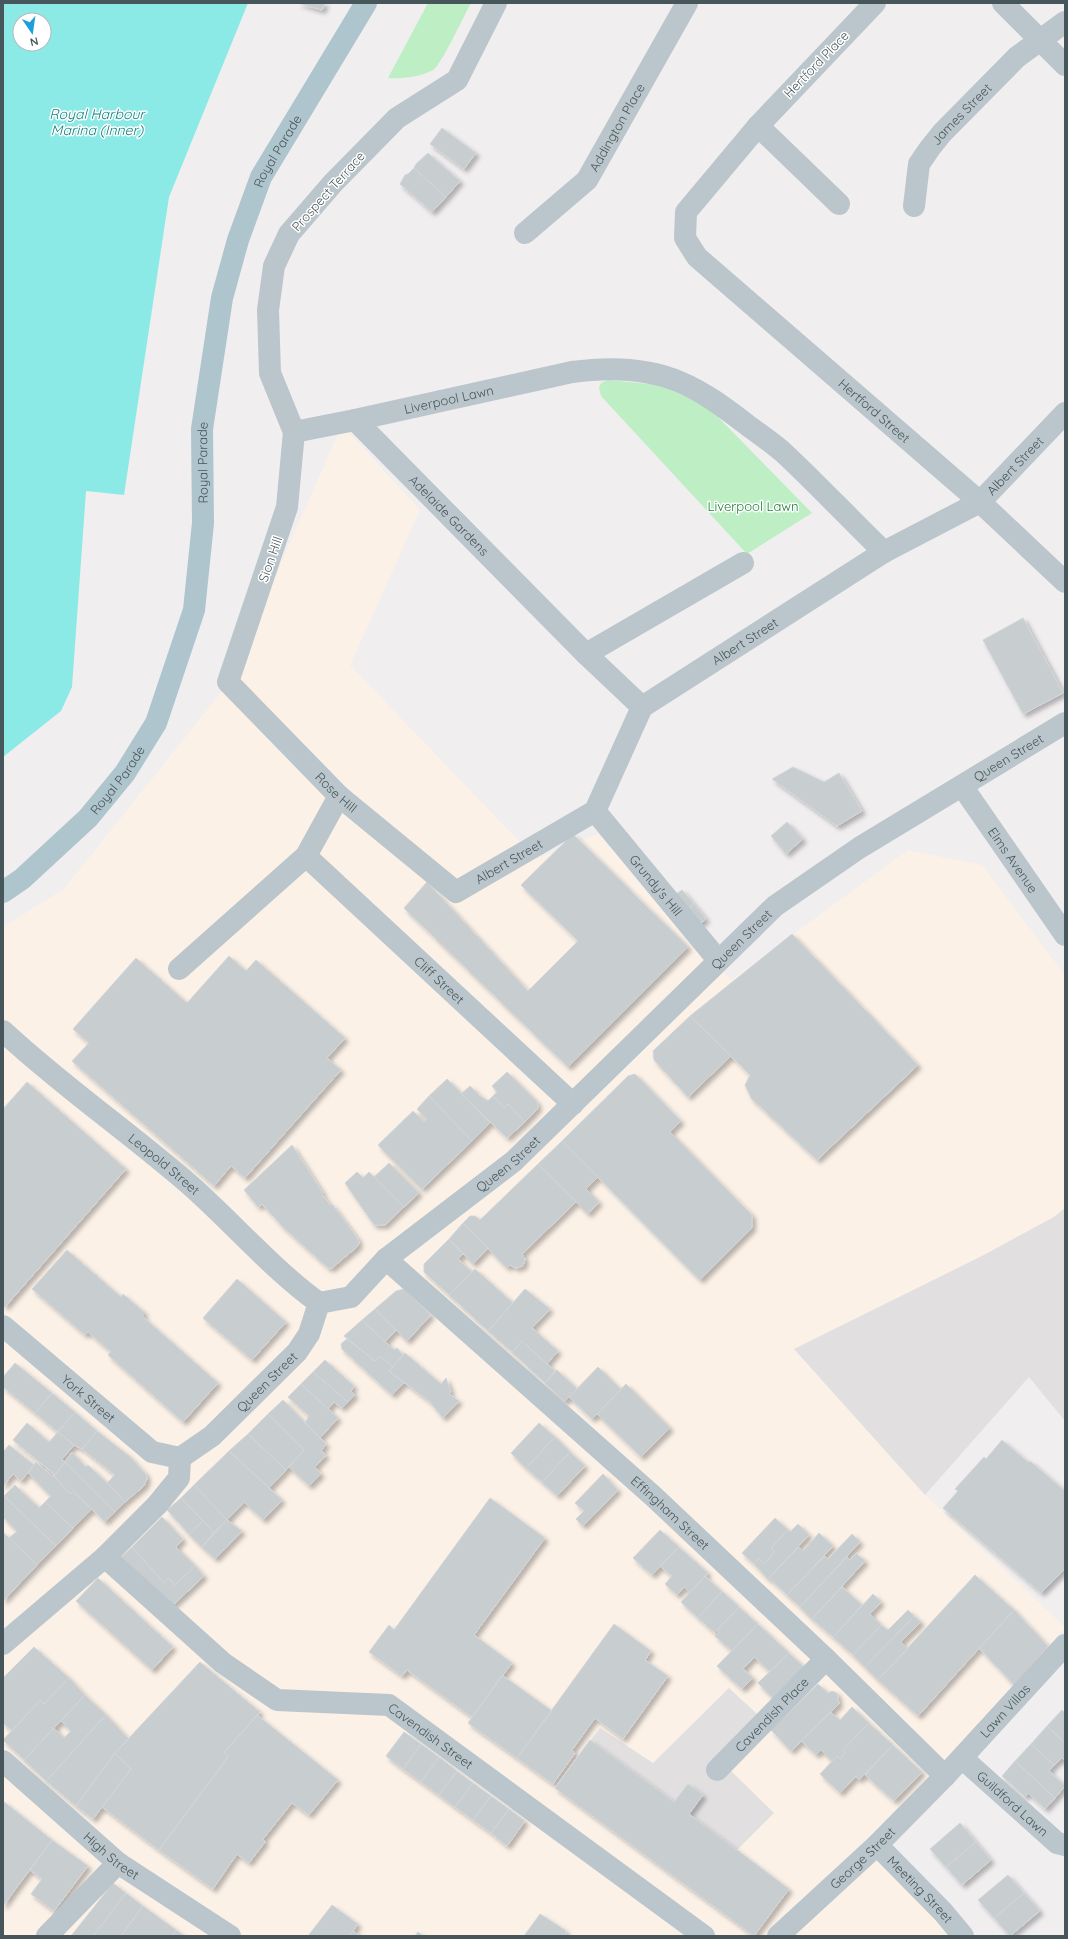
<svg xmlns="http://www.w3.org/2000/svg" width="1068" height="1939" viewBox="0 0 1068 1939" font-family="Quicksand,sans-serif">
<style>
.commercial{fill:#fbf1e7}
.education{fill:#e2dfe0}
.green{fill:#bdeec4}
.water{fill:#8beae6;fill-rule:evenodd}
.building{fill:#c8cdd0;stroke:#d2d6da;filter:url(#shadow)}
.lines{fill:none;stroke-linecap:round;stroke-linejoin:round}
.minor{stroke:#bac6cb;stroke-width:22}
.major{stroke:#aec5cd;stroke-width:22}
.labels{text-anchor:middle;stroke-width:3;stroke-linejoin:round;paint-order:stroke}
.street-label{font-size:13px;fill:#47565b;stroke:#fff}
.park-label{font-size:13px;fill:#197b32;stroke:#fff}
.water-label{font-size:14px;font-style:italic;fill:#10817d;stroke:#fff}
</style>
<defs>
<filter id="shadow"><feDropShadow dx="3.5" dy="3.5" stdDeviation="2" flood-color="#0004"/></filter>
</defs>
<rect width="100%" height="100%" fill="#f1eeef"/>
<!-- commercial -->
<path class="commercial" d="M 342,425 L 420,510 L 350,665 L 536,859 L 598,834 L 731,980 L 908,850 L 982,865 L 1065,975 L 1065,1208 L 1054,1217 L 980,1257 L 794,1349 L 925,1495 L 1065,1627 L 958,1754 L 878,1839 L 958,1936 L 3,1936 L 3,927 L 64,889 L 227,685 Z"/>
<!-- education -->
<path class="education" d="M 1065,1208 L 1065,1421 L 1029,1377 L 925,1495 L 794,1349 L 980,1257 L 1054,1217 Z
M 729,1688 L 757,1714 L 730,1770 L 774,1813 L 737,1850 L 789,1889 L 754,1936 L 555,1788 L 600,1728 L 653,1763 Z"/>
<!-- green -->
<path class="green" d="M 428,3 L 471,3 C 464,15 442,64 433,70 C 421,77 401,79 388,78 Z
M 608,380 L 650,384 L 668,389 L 692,399 L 713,412 L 812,513 L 747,554 L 601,396 L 599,388 L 601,383 Z"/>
<!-- water -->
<path class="water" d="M 3,3 L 248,3 L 169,197 L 124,495 L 86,491 L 72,687 L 61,711 L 3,757 ZM 20,20 L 44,20 L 44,44 L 20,44 Z"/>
<!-- building -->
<path class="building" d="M 298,3 L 325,3 L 322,10 Z
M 442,128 L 476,153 L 464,169 L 430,144 Z
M 428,153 L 460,181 L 446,197 L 414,168 L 416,164 Z
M 414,168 L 446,197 L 432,212 L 400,184 L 405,175 L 408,174 Z
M 1023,618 L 1063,693 L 1023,714 L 983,640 Z
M 793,767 L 824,782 L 839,773 L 862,811 L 837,826 L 772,779 Z
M 787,822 L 803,839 L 786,854 L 771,836 Z
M 573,834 L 688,947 L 568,1067 L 404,908 L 427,882 L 528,991 L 578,941 L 521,885 Z
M 682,890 L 694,904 L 685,912 L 672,897 Z
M 694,904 L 706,919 L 696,927 L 685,912 Z
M 792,934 L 918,1065 L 817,1160 L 751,1098 L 745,1085 L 750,1075 L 690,1016 Z
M 229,956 L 246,971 L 256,960 L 345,1038 L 327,1058 L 341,1070 L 245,1178 L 231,1166 L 214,1186 L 72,1061 L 89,1043 L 73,1029 L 136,958 L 187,1003 Z
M 690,1016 L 731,1056 L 688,1097 L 654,1060 L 653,1051 Z
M 507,1072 L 537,1102 L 538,1108 L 525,1122 L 508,1104 L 504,1108 L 493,1096 L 497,1092 L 492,1086 Z
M 635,1074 L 681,1121 L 670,1132 L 752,1215 L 752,1228 L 700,1280 L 562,1141 L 628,1076 Z
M 447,1079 L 490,1123 L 472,1141 L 429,1096 Z
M 27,1082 L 126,1169 L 5,1307 L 3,1305 L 3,1109 Z
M 470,1086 L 479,1095 L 488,1101 L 493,1096 L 504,1108 L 508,1104 L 525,1122 L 507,1138 L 461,1094 Z
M 429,1096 L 472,1141 L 422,1189 L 378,1145 L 413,1111 L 424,1122 L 427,1119 L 417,1109 Z
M 562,1141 L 598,1177 L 586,1189 L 599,1202 L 588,1214 L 538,1164 Z
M 292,1145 L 323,1193 L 322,1194 L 330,1205 L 332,1204 L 358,1239 L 359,1243 L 357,1247 L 332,1268 L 328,1268 L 283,1227 L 262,1204 L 258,1207 L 244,1190 Z
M 389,1163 L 419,1193 L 404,1207 L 374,1177 Z
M 538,1164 L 576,1202 L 522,1254 L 525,1259 L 523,1266 L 516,1268 L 510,1265 L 507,1268 L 463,1223 L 470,1216 L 475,1216 L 480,1220 Z
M 357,1172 L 363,1178 L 369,1172 L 404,1207 L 385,1225 L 374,1225 L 345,1183 Z
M 463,1223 L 488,1248 L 473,1264 L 449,1239 Z
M 449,1239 L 463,1254 L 458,1259 L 472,1272 L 449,1295 L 424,1272 L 424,1264 Z
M 67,1250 L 121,1297 L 123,1294 L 145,1313 L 142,1316 L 218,1383 L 183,1422 L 108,1355 L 111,1352 L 88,1332 L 85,1335 L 32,1289 Z
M 475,1269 L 513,1303 L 488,1331 L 449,1295 Z
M 237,1279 L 286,1322 L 252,1360 L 203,1318 Z
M 404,1289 L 431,1315 L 407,1341 L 375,1309 L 396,1291 Z
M 525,1289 L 550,1309 L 532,1328 L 558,1351 L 547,1364 L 522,1341 L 512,1352 L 488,1331 Z
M 375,1309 L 396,1330 L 385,1342 L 362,1320 Z
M 362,1320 L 394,1350 L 397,1348 L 403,1355 L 393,1367 L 380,1356 L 375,1361 L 344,1336 Z
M 347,1339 L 375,1361 L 380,1356 L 393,1367 L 389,1371 L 404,1383 L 392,1395 L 342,1349 L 341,1344 Z
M 522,1341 L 555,1371 L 545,1383 L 512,1352 Z
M 405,1353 L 441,1384 L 446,1378 L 451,1392 L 449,1394 L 459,1401 L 443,1418 L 429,1401 L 389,1371 Z
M 325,1360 L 354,1386 L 351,1391 L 355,1395 L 348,1402 L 313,1372 Z
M 15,1363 L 52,1393 L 35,1413 L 3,1387 L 3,1377 Z
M 598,1367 L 621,1390 L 592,1419 L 569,1397 Z
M 557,1370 L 577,1389 L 564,1402 L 545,1383 Z
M 313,1372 L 348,1402 L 342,1408 L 334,1402 L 328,1409 L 301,1384 Z
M 301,1384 L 338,1418 L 320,1438 L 305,1423 L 309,1416 L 288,1397 Z
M 626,1384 L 670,1428 L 641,1457 L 597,1414 Z
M 52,1393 L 75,1412 L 58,1432 L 35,1413 Z
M 283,1400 L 326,1444 L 321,1451 L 326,1455 L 315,1467 L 321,1474 L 309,1486 L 289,1467 L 304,1450 L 268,1414 Z
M 75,1412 L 97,1431 L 82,1449 L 74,1445 L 58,1432 Z
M 268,1414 L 304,1450 L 286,1470 L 248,1434 Z
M 27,1423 L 49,1442 L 58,1432 L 74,1445 L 62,1459 L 65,1462 L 55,1475 L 13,1440 Z
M 539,1423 L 555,1437 L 526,1468 L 511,1453 Z
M 97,1431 L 129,1456 L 146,1474 L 147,1479 L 144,1486 L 125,1502 L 107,1483 L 115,1475 L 82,1449 Z
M 248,1434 L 286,1470 L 269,1488 L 229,1451 Z
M 555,1437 L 570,1452 L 542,1482 L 526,1468 Z
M 1002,1440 L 1029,1463 L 1030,1461 L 1065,1491 L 1065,1569 L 1041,1593 L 943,1508 L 958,1491 L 955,1489 L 984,1457 L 986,1459 Z
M 9,1445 L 34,1465 L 21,1481 L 13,1474 L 3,1486 L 3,1452 Z
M 229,1451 L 282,1500 L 263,1520 L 244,1502 L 227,1520 L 194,1485 Z
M 72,1452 L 86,1467 L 88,1465 L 107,1483 L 125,1502 L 115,1512 L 65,1462 Z
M 570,1452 L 585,1466 L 557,1496 L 542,1482 Z
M 36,1462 L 53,1477 L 54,1476 L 70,1494 L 73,1491 L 92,1509 L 73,1528 L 45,1502 L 51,1496 L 28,1473 Z
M 65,1462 L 115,1512 L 105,1522 L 73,1491 L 70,1494 L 54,1476 Z
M 603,1474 L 618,1490 L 583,1526 L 576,1519 L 584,1511 L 575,1503 Z
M 15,1485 L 39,1508 L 45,1502 L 73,1528 L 56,1546 L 4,1496 Z
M 194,1485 L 227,1520 L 214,1532 L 181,1498 Z
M 4,1496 L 56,1546 L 37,1565 L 9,1538 L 17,1531 L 3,1517 Z
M 181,1498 L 203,1521 L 189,1534 L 167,1510 Z
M 490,1498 L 545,1538 L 474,1635 L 512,1663 L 472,1717 L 407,1670 L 402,1676 L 369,1652 L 389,1625 L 394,1630 Z
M 162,1517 L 183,1539 L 176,1547 L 195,1566 L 175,1585 L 169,1578 L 164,1583 L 132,1547 Z
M 775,1518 L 788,1530 L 771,1548 L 775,1552 L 764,1564 L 759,1559 L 754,1564 L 742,1553 Z
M 227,1520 L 242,1531 L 215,1559 L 202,1547 Z
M 203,1521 L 214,1532 L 202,1547 L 189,1534 Z
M 798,1524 L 809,1535 L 768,1579 L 754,1564 L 759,1559 L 764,1564 L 775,1552 L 771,1548 L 788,1530 L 790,1532 Z
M 660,1530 L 679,1547 L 652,1575 L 633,1558 Z
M 3,1532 L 37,1565 L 3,1601 Z
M 819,1533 L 833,1546 L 787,1595 L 769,1578 L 799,1547 L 803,1551 Z
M 852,1534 L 860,1542 L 800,1607 L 787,1595 L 825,1556 L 828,1559 Z
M 132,1547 L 164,1583 L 169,1578 L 175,1585 L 195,1566 L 204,1576 L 171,1607 L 119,1559 Z
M 679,1547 L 708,1573 L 690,1593 L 684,1587 L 677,1595 L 665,1584 L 672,1576 L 660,1566 Z
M 856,1553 L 865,1561 L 812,1619 L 800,1607 L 847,1557 L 850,1560 Z
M 975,1575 L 1014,1610 L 918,1716 L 878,1680 Z
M 705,1576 L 722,1592 L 698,1618 L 681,1602 Z
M 98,1578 L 173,1647 L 152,1670 L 76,1601 Z
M 842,1587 L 862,1605 L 833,1637 L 812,1619 Z
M 722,1591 L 739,1607 L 715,1633 L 698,1618 Z
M 873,1594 L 881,1602 L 870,1614 L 881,1625 L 853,1655 L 833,1637 Z
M 739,1607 L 758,1624 L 732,1651 L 715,1636 L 719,1632 L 717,1630 Z
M 908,1610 L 914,1616 L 865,1667 L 853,1655 L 881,1625 L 888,1630 Z
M 1014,1610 L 1048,1646 L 1015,1686 L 979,1648 Z
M 914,1616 L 921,1622 L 901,1642 L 908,1649 L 878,1680 L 865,1667 Z
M 614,1624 L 651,1651 L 645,1660 L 668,1676 L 623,1739 L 595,1718 L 572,1750 L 575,1753 L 553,1784 L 517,1758 Z
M 758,1624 L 789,1653 L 770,1672 L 754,1657 L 743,1669 L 753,1678 L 742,1689 L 717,1666 Z
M 34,1647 L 69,1678 L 44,1704 L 40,1700 L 12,1731 L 3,1723 L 3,1678 Z
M 789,1653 L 804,1667 L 773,1698 L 758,1683 Z
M 200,1662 L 260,1712 L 224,1753 L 228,1757 L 159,1850 L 102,1807 L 131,1769 L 115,1753 Z
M 502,1675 L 552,1711 L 517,1758 L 468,1723 Z
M 69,1678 L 85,1695 L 24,1760 L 3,1740 L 40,1700 L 44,1704 Z
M 818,1684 L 828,1693 L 832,1691 L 837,1693 L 839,1704 L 791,1751 L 771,1730 Z
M 85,1695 L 106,1715 L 46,1781 L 24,1760 L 54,1728 L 64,1738 L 71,1731 L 61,1721 Z
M 852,1707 L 869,1723 L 843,1750 L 846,1753 L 840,1759 L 837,1756 L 832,1761 L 821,1750 L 816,1755 L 801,1741 L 830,1712 L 840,1720 Z
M 1062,1710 L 1065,1713 L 1065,1743 L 1047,1726 Z
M 106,1715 L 129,1739 L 115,1753 L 76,1806 L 46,1781 Z
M 257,1715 L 338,1780 L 309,1815 L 292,1803 L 263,1839 L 265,1842 L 249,1863 L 237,1854 L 213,1889 L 159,1850 L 228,1757 L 224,1753 Z
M 869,1723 L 893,1745 L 859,1780 L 856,1776 L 840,1793 L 820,1774 L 837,1756 L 840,1759 L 846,1753 L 843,1750 Z
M 1047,1726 L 1065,1743 L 1065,1761 L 1062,1758 L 1054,1765 L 1031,1744 Z
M 404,1732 L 421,1744 L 403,1769 L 386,1756 Z
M 590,1740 L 674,1802 L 688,1784 L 703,1795 L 689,1814 L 789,1889 L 754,1936 L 555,1788 Z
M 421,1744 L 439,1757 L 421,1782 L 403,1769 Z
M 1031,1744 L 1054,1765 L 1049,1771 L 1065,1786 L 1055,1798 L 1015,1761 Z
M 893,1745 L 922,1772 L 894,1801 L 865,1775 Z
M 115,1753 L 131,1769 L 93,1819 L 76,1806 Z
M 439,1757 L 457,1771 L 439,1795 L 421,1782 Z
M 1015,1761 L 1055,1798 L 1045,1809 L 1028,1793 L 1025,1797 L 1002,1776 Z
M 457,1771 L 473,1783 L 455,1807 L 439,1795 Z
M 473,1783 L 491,1796 L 473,1820 L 455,1807 Z
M 491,1796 L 509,1809 L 491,1833 L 473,1820 Z
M 3,1801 L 52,1840 L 3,1906 Z
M 509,1809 L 525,1821 L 507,1846 L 491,1833 Z
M 960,1823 L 976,1842 L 946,1867 L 930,1849 Z
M 52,1840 L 88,1866 L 54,1911 L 31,1894 L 42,1879 L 30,1870 Z
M 976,1842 L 991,1860 L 962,1885 L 946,1867 Z
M 1008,1875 L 1024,1893 L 994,1918 L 978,1900 Z
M 113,1883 L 126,1893 L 93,1936 L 71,1936 Z
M 126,1893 L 143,1906 L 121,1936 L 93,1936 Z
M 1024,1893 L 1040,1911 L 1010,1936 L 994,1918 Z
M 332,1905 L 358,1924 L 353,1931 L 349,1936 L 308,1936 Z
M 143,1906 L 176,1930 L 172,1936 L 121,1936 Z
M 540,1914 L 565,1930 L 567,1936 L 524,1936 Z
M 176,1930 L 184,1936 L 172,1936 Z
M 353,1931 L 360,1936 L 349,1936 Z
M 418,1932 L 423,1936 L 415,1936 Z"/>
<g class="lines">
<!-- minor -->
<g class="minor">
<path id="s1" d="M 496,3 L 457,80 L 397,118 L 333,183 L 289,234 L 274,266 L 268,310 L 270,373 L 294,432 L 287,507 L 228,682 L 339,796 L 456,892 L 595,811 L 642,707 L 884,552 L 980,502 L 1065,413"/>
<path id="s2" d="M 875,3 L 758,126 L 686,212 L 685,238 L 697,257 L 980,502 L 1065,582"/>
<path d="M 1003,3 L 1065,65"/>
<path d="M 758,126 L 839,204"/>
<path id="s3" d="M 914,206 L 919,164 L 930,148 L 942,133 L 1017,57 L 1065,22"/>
<path id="s4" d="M 525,233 L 587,180 L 687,3"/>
<path id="s5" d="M 355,420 L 572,372 C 608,367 645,367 680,382 C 704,392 725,408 746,424 C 759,434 773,443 785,454 C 819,486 851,520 884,552"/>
<path id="s6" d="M 294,432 L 355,420 L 586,654 L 642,707"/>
<path d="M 586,654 L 743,563"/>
<path id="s7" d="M 962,786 L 1065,935"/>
<path id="s8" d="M 595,811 L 718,960"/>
<path id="s9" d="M 306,856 L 573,1104"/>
<path d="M 179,969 L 306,856 L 339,796"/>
<path id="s10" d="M 3,1031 C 62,1086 129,1132 190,1185 C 234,1224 272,1269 319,1303"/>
<path id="s11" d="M 386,1259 L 653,1496 L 826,1659 L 945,1776"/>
<path id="s12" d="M 319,1303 L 351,1297 L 386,1259 L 514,1161 L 775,906 L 859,848 L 1065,723"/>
<path id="s13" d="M 3,1326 L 152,1452 L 180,1458"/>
<path id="s14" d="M 180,1458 L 212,1436 L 297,1352 L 309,1334 L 319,1303"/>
<path id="s15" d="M 105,1557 L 223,1663 L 277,1700 L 389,1705 L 704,1936"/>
<path d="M 3,1644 L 105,1557 L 157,1505 L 179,1478 L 180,1458"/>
<path id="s16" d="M 962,1758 L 1057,1843 L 1065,1845"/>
<path id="s17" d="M 3,1761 L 118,1863 L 230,1936"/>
<path id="s18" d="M 717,1770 L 826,1659"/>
<path id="s19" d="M 877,1845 L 943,1912 L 963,1936"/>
<path d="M 47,1936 L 118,1863"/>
<path id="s20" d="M 778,1936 L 877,1845 L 945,1776 L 1065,1645"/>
</g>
<!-- major -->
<path class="major" id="s21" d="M 3,892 L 22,879 L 88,818 L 125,773 L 156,723 L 194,610 L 203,523 L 202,429 L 222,298 L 238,240 L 261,177 L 366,3"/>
</g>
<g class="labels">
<!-- street labels -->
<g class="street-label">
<text transform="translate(816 64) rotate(-46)" y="5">Hertford Place</text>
<text dy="5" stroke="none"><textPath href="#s3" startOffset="108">James Street</textPath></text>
<text dy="5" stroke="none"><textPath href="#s4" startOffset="142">Addington Place</textPath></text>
<text dy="5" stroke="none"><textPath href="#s21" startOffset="821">Royal Parade</textPath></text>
<text transform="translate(328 191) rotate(-48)" y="5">Prospect Terrace</text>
<text dy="5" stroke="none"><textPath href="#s5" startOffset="96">Liverpool Lawn</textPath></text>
<text dy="5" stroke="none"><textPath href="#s2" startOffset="565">Hertford Street</textPath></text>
<text dy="5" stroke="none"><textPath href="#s21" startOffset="497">Royal Parade</textPath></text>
<text dy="5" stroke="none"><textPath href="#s1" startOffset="1814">Albert Street</textPath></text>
<text dy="5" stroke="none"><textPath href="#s6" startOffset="196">Adelaide Gardens</textPath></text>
<text transform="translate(270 559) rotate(-71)" y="5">Sion Hill</text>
<text dy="5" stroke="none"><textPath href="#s1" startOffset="1490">Albert Street</textPath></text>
<text dy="5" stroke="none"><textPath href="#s12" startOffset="887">Queen Street</textPath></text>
<text dy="5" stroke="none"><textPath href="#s21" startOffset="161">Royal Parade</textPath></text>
<text dy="5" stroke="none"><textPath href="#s1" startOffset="937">Rose Hill</textPath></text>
<text dy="5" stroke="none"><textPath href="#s7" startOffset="90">Elms Avenue</textPath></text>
<text dy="5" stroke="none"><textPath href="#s1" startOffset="1154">Albert Street</textPath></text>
<text dy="5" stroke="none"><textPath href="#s8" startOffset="96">Grundy's Hill</textPath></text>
<text dy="5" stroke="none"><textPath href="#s12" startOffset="563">Queen Street</textPath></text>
<text dy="5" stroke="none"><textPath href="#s9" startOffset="182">Cliff Street</textPath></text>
<text dy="5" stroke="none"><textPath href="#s12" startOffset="239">Queen Street</textPath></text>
<text dy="5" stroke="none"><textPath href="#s10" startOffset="209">Leopold Street</textPath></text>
<text dy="5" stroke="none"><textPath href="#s14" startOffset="116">Queen Street</textPath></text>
<text dy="5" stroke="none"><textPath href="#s13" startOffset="112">York Street</textPath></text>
<text dy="5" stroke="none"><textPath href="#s11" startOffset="381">Effingham Street</textPath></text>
<text dy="5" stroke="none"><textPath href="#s20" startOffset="320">Lawn Villas</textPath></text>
<text dy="5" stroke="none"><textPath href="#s18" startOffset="78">Cavendish Place</textPath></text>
<text dy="5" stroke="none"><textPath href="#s15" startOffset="388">Cavendish Street</textPath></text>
<text dy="5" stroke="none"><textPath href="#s16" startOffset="68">Guildford Lawn</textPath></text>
<text dy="5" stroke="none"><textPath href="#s17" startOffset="144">High Street</textPath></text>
<text dy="5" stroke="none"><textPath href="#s20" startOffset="115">George Street</textPath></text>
<text dy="5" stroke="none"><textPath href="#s19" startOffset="62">Meeting Street</textPath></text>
</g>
<!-- park labels -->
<g class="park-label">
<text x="753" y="511">Liverpool Lawn</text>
</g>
<!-- water labels -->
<g class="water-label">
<text x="97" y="119">Royal Harbour<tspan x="97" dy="16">Marina (Inner)</tspan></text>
</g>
</g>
<!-- border -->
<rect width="1068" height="1939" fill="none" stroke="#47565b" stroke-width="8"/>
<!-- north arrow -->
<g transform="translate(32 32) rotate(167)"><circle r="19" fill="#ffffff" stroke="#b5bbbd"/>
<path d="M0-3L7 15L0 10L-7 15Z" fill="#1d9fdc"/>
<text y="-6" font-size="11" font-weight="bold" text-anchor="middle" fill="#47565b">N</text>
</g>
</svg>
